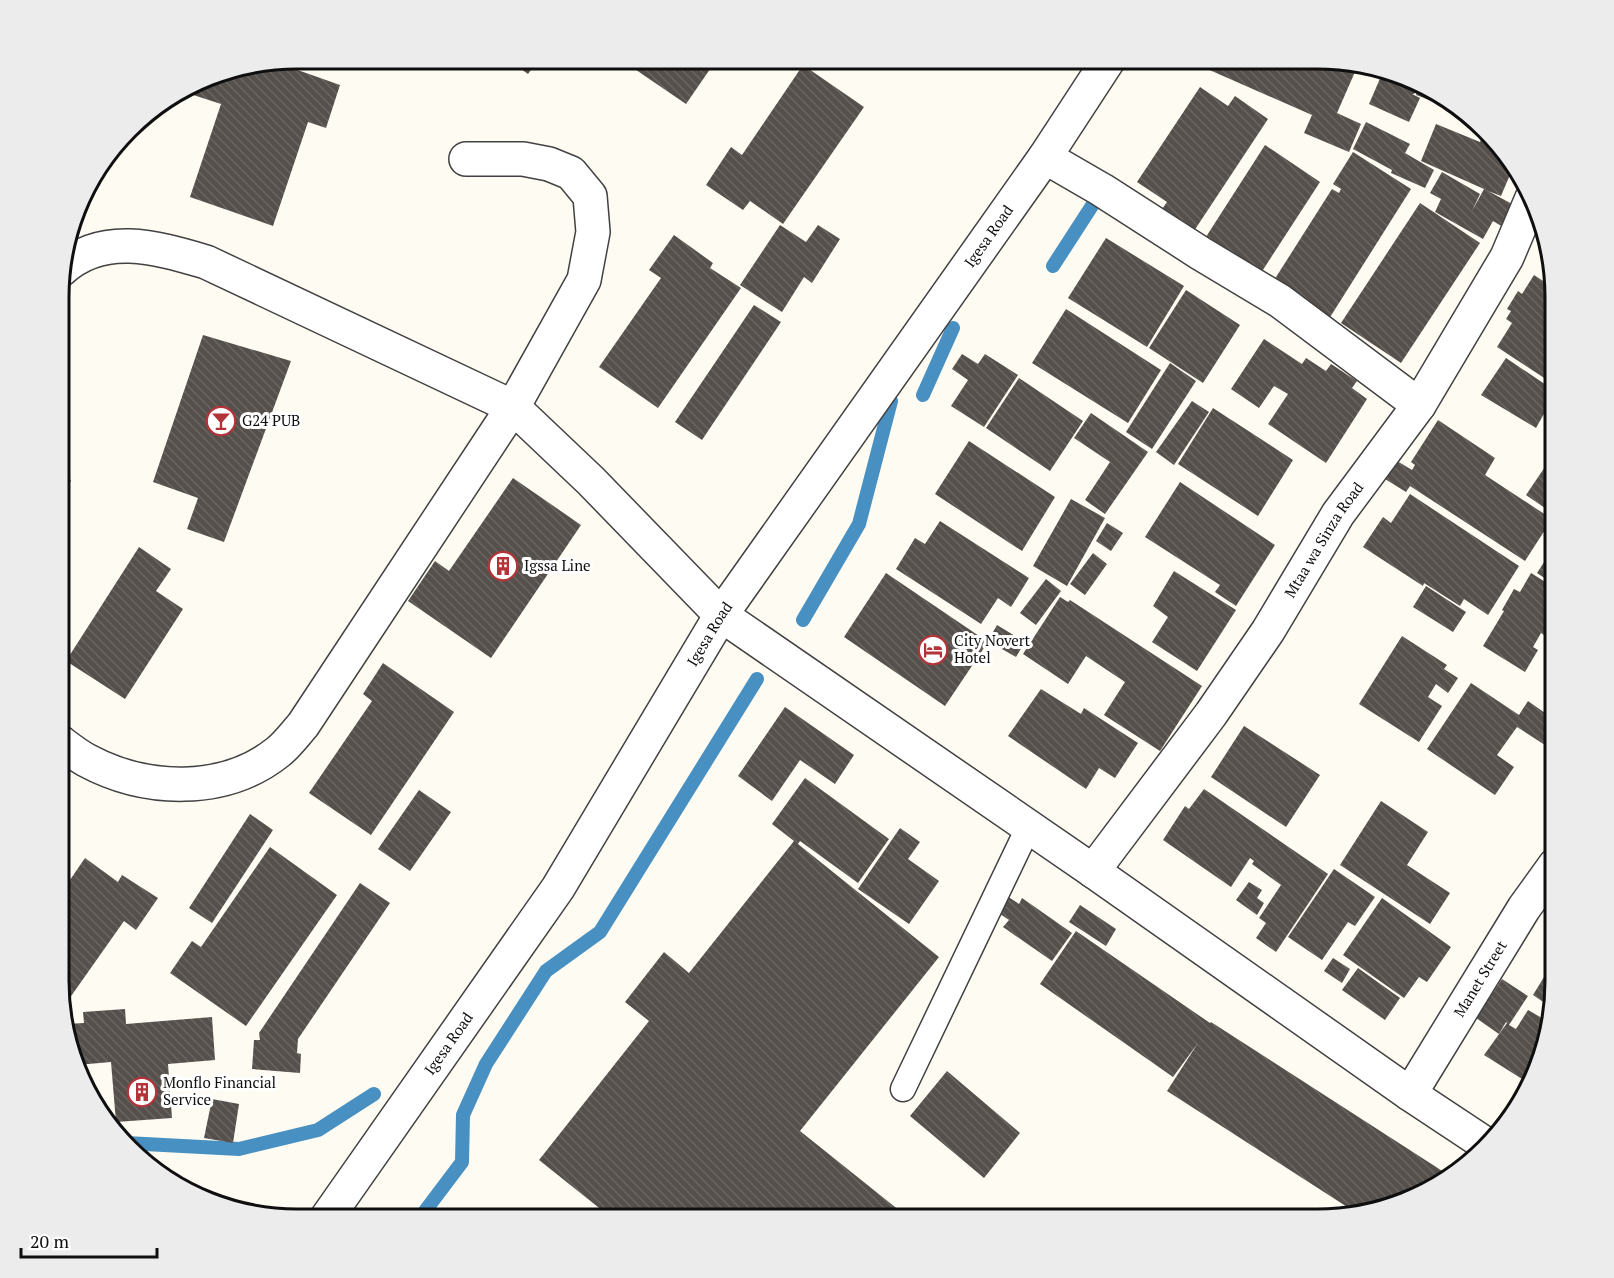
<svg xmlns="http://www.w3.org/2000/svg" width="1614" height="1278" viewBox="0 0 1614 1278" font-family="'PT Serif',serif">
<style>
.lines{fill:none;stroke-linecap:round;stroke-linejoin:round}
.stream{stroke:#4890c1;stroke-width:14}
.building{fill:url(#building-back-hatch)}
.lane-casing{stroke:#424242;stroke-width:27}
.street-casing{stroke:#424242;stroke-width:36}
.lane{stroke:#fff;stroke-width:24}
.street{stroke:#fff;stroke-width:33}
.labels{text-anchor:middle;stroke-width:6;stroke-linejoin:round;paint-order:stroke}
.street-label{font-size:15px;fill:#0f0f0f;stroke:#fff}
.poi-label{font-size:15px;fill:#0f0f0f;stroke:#fff;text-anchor:start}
.rim{fill:none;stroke:#0f0f0f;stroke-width:3}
</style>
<defs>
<pattern id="building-back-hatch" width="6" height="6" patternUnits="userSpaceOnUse" patternTransform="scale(1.5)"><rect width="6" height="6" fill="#56504c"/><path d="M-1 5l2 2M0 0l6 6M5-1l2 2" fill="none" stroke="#696561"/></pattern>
</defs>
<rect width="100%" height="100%" fill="#fefbf2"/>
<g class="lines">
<!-- stream -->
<path class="stream" d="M 1053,266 L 1097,198
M 923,395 L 953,328
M 803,620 L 859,524 L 891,401
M 126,1143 L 239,1149 L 318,1130 L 374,1094
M 419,1219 L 462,1162 L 463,1115 L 486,1064 L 546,971 L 600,932 L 757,679"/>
</g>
<!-- building -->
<path class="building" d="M 507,59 L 539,59 L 528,74 Z
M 620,59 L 717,59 L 686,104 Z
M 1210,59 L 1332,59 L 1358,65 L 1337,113 L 1361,124 L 1349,152 L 1304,133 L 1312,115 L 1205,68 Z
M 275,62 L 340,85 L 326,128 L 308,122 L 273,226 L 190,197 L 221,104 L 184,92 L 220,71 Z
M 803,65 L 864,107 L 783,224 L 750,201 L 743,210 L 706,185 L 731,147 L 742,155 Z
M 1382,74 L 1417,89 L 1414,94 L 1412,94 L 1420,98 L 1409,122 L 1369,104 Z
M 1420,84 L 1472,117 L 1470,122 L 1460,118 L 1462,112 L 1416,95 Z
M 1200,87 L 1228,106 L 1235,96 L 1268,119 L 1192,234 L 1160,212 L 1167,202 L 1137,182 Z
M 1366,122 L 1410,144 L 1405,153 L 1434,170 L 1425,188 L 1391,173 L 1392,170 L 1353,149 Z
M 1436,124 L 1480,142 L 1484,132 L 1512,170 L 1501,196 L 1488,191 L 1514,205 L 1503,227 L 1493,221 L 1483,239 L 1435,212 L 1441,199 L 1430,193 L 1442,172 L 1480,194 L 1472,211 L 1484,189 L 1421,161 Z
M 1265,145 L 1320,182 L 1259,276 L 1204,240 Z
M 1353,152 L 1411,189 L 1327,322 L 1271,285 L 1332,189 L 1339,193 L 1341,189 L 1333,184 Z
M 1420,203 L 1480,243 L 1401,363 L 1341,323 Z
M 780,225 L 806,242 L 818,225 L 840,239 L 812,283 L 804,277 L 782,312 L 740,285 Z
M 674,235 L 713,263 L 710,268 L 741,288 L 658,408 L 599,367 L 661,278 L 649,270 Z
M 1106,238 L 1184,286 L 1147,347 L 1068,298 Z
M 1534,275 L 1554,288 L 1555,297 L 1555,385 L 1497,347 L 1512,323 L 1506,319 L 1511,311 L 1507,309 L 1518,291 L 1522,294 Z
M 1186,290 L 1240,325 L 1203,383 L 1149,348 Z
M 754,305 L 781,322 L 702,440 L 675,422 Z
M 1066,309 L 1161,370 L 1128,423 L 1032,363 Z
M 203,335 L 291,361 L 224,542 L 187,529 L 198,498 L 153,482 Z
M 1264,339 L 1302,364 L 1306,358 L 1326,371 L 1331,364 L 1357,381 L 1352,388 L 1367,399 L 1326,463 L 1268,424 L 1288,394 L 1274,386 L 1259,408 L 1231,389 Z
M 962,354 L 978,364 L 985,354 L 1018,375 L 984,427 L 951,406 L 968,380 L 952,369 Z
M 1506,358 L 1555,391 L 1555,419 L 1545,412 L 1536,428 L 1481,395 Z
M 1170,363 L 1196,381 L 1152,449 L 1126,432 Z
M 1019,378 L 1083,421 L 1050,471 L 986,428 Z
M 1192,401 L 1209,412 L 1174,465 L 1156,452 Z
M 1213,408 L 1293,460 L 1258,516 L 1178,464 Z
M 1091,413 L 1148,452 L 1105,514 L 1085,500 L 1110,462 L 1074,438 Z
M 1438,420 L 1495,458 L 1485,475 L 1552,519 L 1525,561 L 1410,486 L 1406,492 L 1385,479 L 1397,461 L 1412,470 L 1415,465 L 1411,462 Z
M 969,441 L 1055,497 L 1022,551 L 935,494 Z
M 1555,452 L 1555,515 L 1526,495 Z
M 60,476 L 71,480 L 60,507 Z
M 513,478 L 581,525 L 491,658 L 408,601 L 435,561 L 449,571 Z
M 1180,482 L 1275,545 L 1236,606 L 1215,592 L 1220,585 L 1145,537 Z
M 1410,494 L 1519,566 L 1488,615 L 1464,599 L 1460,606 L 1424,583 L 1423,586 L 1363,547 L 1383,517 L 1391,523 Z
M 1071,499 L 1105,518 L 1067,586 L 1033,566 Z
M 940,521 L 1029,578 L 1011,607 L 998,598 L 981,624 L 896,569 L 915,538 L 925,544 Z
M 1107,523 L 1123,533 L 1111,551 L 1096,541 Z
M 1555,545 L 1555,585 L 1537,573 Z
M 139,547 L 171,569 L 156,591 L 183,609 L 125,699 L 66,661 Z
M 1093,553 L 1107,564 L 1085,595 L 1070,584 Z
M 1174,571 L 1236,610 L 1197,671 L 1152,642 L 1168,617 L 1153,606 Z
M 886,573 L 988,642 L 945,706 L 844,637 Z
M 1531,573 L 1555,588 L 1555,631 L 1550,639 L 1541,633 L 1533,647 L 1538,650 L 1525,672 L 1483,646 L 1504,611 L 1502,610 L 1514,589 L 1520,592 Z
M 1046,579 L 1061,591 L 1036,625 L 1020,613 Z
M 1426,586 L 1466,612 L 1453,632 L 1413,607 Z
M 1060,597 L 1068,602 L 1070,600 L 1202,686 L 1160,751 L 1104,715 L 1125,682 L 1086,656 L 1068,684 L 1023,654 Z
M 997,625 L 1025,642 L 1016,657 L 988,641 Z
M 1402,636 L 1447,665 L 1444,669 L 1458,678 L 1448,693 L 1436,684 L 1428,697 L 1442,706 L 1419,742 L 1359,704 Z
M 383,663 L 454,712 L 371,835 L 309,793 L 372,701 L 363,694 Z
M 1471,683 L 1519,715 L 1528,701 L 1555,720 L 1555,736 L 1548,747 L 1517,727 L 1497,755 L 1514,767 L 1495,795 L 1427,749 Z
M 1041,689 L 1081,714 L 1084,708 L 1138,743 L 1115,778 L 1099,768 L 1086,789 L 1008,736 Z
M 785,707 L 854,755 L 835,784 L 800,760 L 772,801 L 738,776 Z
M 1244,726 L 1320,775 L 1286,827 L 1211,777 Z
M 805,778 L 889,839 L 858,883 L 800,841 L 798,844 L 939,957 L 800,1131 L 910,1219 L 613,1219 L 539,1160 L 649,1021 L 625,1002 L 664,952 L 689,973 L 794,841 L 772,824 Z
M 1204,789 L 1328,874 L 1276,952 L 1256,938 L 1266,923 L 1259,918 L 1281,885 L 1252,864 L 1254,861 L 1250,858 L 1231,887 L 1163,840 L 1185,806 L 1189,809 Z
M 419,790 L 451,812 L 410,871 L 378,849 Z
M 1381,801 L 1428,832 L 1407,865 L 1450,893 L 1430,924 L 1340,865 Z
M 250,814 L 273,830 L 212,923 L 189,908 Z
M 900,828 L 920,842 L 908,859 L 939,881 L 909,924 L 858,889 Z
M 270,847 L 337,895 L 246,1026 L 170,973 L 192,941 L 201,947 Z
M 85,858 L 118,882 L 122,875 L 158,898 L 136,930 L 124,921 L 62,1009 L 59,997 L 59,896 Z
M 1334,869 L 1375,897 L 1355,926 L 1348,922 L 1322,960 L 1288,937 Z
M 1249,882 L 1262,890 L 1257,898 L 1264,903 L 1257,915 L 1236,900 Z
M 360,883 L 390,903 L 298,1039 L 297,1053 L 301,1054 L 300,1073 L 252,1069 L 254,1040 L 260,1040 L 259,1033 Z
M 1007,896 L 1019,904 L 1022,898 L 1072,933 L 1052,961 L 1003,927 L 1009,920 L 997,912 Z
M 1382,898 L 1451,947 L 1427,982 L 1419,977 L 1404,998 L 1343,955 Z
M 1080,905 L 1116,929 L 1106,946 L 1069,922 Z
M 1076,931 L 1210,1023 L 1211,1022 L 1447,1174 L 1409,1201 L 1355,1212 L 1167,1091 L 1198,1043 L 1173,1077 L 1040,984 Z
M 1333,958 L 1350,969 L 1342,983 L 1324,971 Z
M 1555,959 L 1555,997 L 1552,1008 L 1533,995 Z
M 1358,968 L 1400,998 L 1385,1020 L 1342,990 Z
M 1502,979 L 1528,996 L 1509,1025 L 1516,1029 L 1528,1010 L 1542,1018 L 1546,1012 L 1551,1014 L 1537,1073 L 1530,1084 L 1484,1055 L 1507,1023 L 1506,1022 L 1499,1034 L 1476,1018 Z
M 125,1009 L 126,1024 L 212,1017 L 215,1060 L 168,1064 L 172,1118 L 116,1122 L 111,1062 L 77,1065 L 66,1024 L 84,1023 L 83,1012 Z
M 947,1071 L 1020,1133 L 984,1178 L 910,1116 Z
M 212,1099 L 239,1104 L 233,1143 L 204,1138 Z"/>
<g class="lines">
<!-- lane casing -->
<g class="lane-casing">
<path id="lane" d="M 903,1089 L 1029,826"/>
</g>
<!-- street casing -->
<g class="street-casing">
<g id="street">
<path d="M 1045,157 L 1102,190 L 1200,253 L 1280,301 L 1419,405"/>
<path d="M 61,270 C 103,231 158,248 206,262 L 513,407 L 591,481 L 721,615 L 1093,871 L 1410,1094 L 1487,1145"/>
<path d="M 60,742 C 68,748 77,755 86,760 C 145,792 224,795 278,752 C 287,745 295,734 303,725 L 513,407 L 584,280 L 593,232 L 590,196 L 571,173 L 549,164 L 523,159 L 466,159"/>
<path id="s1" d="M 1093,871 L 1211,714 L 1268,631 L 1338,514 L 1419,405 L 1507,257 L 1532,198"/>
<path id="s2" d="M 1410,1094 L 1524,908 L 1555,865"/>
<path id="s3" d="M 326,1219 L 558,888 L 721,615 L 1045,157 L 1109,59"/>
</g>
</g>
<!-- lane -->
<use href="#lane" class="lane"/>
<!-- street -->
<use href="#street" class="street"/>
</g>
<!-- icons -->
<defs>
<g id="bar-ring" transform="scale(1.5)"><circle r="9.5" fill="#fff" stroke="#b23338" stroke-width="1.5"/><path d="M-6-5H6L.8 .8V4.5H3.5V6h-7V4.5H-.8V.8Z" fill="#b23338"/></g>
<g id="building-ring" transform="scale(1.5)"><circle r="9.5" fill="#fff" stroke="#b23338" stroke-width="1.5"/><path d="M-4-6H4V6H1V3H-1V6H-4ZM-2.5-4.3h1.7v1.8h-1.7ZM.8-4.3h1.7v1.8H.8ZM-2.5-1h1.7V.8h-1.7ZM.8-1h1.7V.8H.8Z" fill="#b23338"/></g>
<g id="hotel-ring" transform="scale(1.5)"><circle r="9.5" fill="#fff" stroke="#b23338" stroke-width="1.5"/><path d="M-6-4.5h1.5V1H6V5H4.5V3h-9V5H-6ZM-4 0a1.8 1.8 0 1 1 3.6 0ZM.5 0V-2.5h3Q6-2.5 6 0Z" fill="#b23338"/></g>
</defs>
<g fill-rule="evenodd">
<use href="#bar-ring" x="221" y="421"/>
<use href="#building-ring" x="503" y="566"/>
<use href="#hotel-ring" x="933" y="650"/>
<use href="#building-ring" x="142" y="1092"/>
</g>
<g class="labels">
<!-- street labels -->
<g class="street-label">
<text dy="5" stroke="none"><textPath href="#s3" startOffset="1186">Igesa Road</textPath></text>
<text dy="5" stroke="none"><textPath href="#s1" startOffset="404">Mtaa wa Sinza Road</textPath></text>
<text dy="5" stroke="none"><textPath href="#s3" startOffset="700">Igesa Road</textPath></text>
<text dy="5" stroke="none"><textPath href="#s2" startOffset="135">Manet Street</textPath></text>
<text dy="5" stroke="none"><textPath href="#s3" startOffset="214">Igesa Road</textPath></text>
</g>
<!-- poi labels -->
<g class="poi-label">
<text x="242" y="426">G24 PUB</text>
<text x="524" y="571">Igssa Line</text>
<text x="954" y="646">City Novert<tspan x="954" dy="17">Hotel</tspan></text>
<text x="163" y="1088">Monflo Financial<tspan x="163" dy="17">Service</tspan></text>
</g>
</g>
<!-- crop -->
<path d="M0 0H1614V1278H0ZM297 69H1317A228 228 0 0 1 1545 297V981A228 228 0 0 1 1317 1209H297A228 228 0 0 1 69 981V297A228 228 0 0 1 297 69Z" fill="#ececec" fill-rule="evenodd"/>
<path class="rim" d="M297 69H1317A228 228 0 0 1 1545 297V981A228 228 0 0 1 1317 1209H297A228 228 0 0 1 69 981V297A228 228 0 0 1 297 69Z"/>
<!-- scale -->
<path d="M21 1248v9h136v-9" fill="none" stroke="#0f0f0f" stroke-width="3"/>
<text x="30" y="1248" font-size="18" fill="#0f0f0f" stroke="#ffffff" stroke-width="4.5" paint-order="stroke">20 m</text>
</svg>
